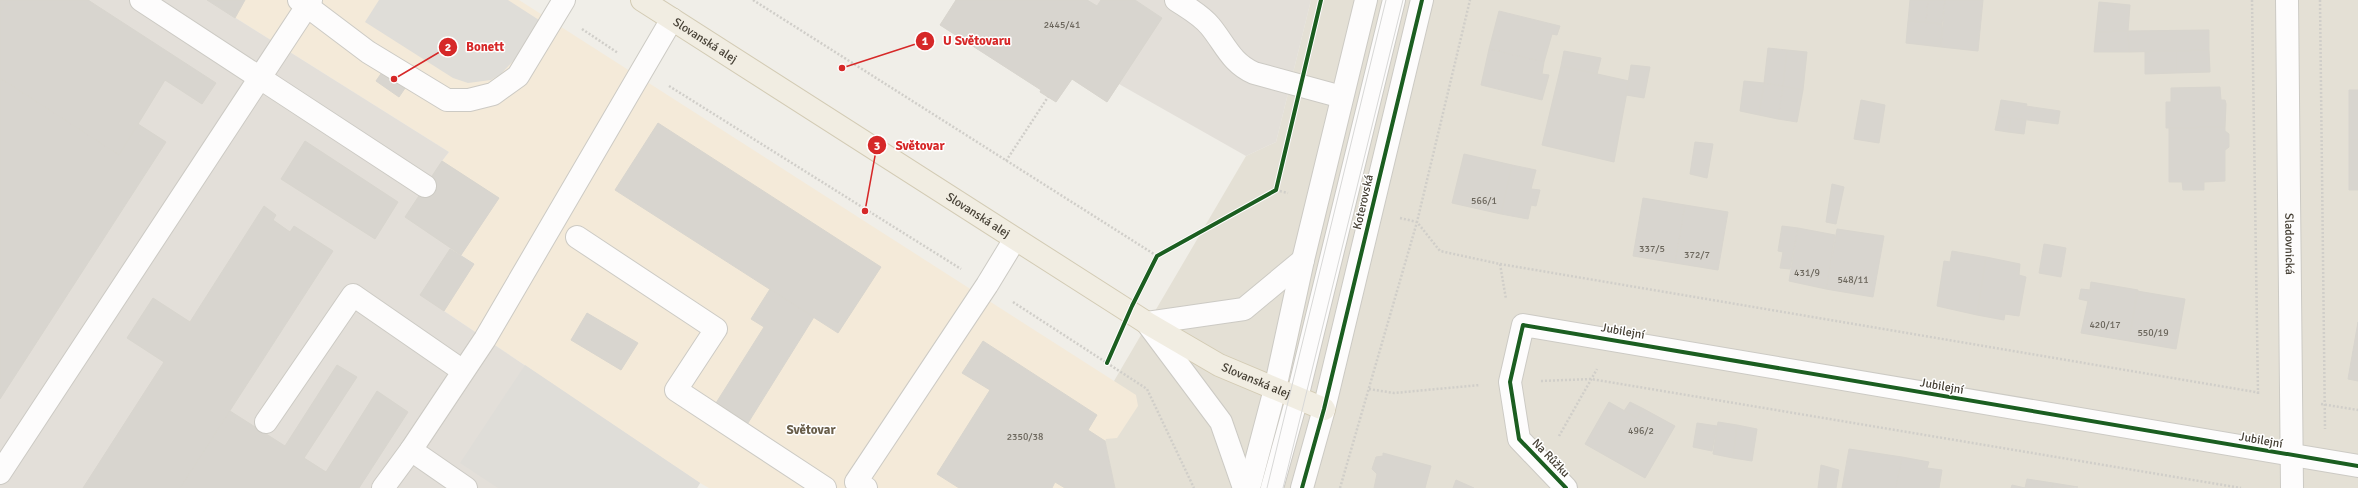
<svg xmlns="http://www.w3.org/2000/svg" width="2358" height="488" viewBox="0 0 2358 488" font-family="Signika,sans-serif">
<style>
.residential{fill:#e4e0d5}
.commercial{fill:#f4ead9}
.industrial{fill:#e3dfd9}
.parking{fill:#dfddd8}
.building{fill:#d8d5cf;stroke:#d8d5ce}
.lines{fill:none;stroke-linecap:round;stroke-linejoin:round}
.minor-casing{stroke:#cccac4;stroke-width:24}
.major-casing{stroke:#d3cbb4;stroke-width:24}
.path{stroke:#d0cec9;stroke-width:2.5;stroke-dasharray:2 2;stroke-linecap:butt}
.minor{stroke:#fdfcfc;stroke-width:22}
.major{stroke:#f1ede2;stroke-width:22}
.tram{stroke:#d8d8d7;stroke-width:1}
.cycleway-casing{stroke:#fff;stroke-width:6}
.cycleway{stroke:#1b5e20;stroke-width:4}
.labels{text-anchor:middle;stroke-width:3;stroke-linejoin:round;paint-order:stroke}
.number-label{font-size:10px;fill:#6b665c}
.street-label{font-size:12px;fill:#453f34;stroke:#fff}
.neighbourhood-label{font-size:13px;font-weight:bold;fill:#695e4a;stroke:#fff}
.leader{fill:none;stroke:#d62828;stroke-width:1.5}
.callout-dot{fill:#d62828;stroke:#fff;stroke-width:1.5}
.mark-label{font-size:12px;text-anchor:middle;font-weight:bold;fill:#fff}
.callout-label{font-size:13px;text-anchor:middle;font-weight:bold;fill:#d62828;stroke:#fff;stroke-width:3;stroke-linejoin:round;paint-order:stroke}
</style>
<rect width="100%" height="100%" fill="#f0eee8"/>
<!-- residential -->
<path class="residential" d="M 1311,0 L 2358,0 L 2358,488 L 1115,488 L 1105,441 L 1114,381 L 1246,156 L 1276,142 Z"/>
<!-- commercial -->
<path class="commercial" d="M 207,0 L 519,0 L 1136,395 L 1138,406 L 1117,438 L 1106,439 L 1105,441 L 1115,488 L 709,488 L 700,483 L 444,311 L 474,264 L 461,255 L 499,198 L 442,161 L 449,152 Z"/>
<!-- industrial -->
<path class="industrial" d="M 0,0 L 207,0 L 449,152 L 442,161 L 499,198 L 461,255 L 474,264 L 444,311 L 700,483 L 697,488 L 0,488 Z
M 956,0 L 1311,0 L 1276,142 L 1246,156 L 1119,84 L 1107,102 L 1072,79 L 1056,102 L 1040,92 L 1041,90 L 940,25 Z"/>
<!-- parking -->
<path class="parking" d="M 379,0 L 508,0 L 539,20 L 514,60 L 501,74 L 491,80 L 468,83 L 453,78 L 365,22 Z
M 525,365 L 700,483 L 697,488 L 498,488 L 460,463 Z"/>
<!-- building -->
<path class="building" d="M 0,0 L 8,0 L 0,12 Z
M 8,0 L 88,0 L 216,83 L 202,104 L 165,80 L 119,155 L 0,78 L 0,12 Z
M 207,0 L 245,0 L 235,18 Z
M 956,0 L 1087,0 L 1097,6 L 1101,0 L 1135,0 L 1162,18 L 1107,102 L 1072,79 L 1056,102 L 1040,92 L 1041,90 L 940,25 Z
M 1910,0 L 1928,0 L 1926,22 L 1908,21 Z
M 1928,0 L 1945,0 L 1942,24 L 1926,22 Z
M 1945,0 L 1983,0 L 1978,51 L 1941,47 Z
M 2099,2 L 2130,5 L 2128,31 L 2096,32 Z
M 1499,11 L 1560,26 L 1557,35 L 1552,34 L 1544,62 L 1489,49 Z
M 1908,21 L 1942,24 L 1941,47 L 1906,43 Z
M 2209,30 L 2209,50 L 2129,52 L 2128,31 Z
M 2128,31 L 2129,52 L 2094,52 L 2096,32 Z
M 1768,48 L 1787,50 L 1783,86 L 1764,83 Z
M 1489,49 L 1544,62 L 1542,74 L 1549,75 L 1542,100 L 1481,85 Z
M 1787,50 L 1807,52 L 1803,90 L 1783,86 Z
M 2209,50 L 2210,72 L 2176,73 L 2176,51 Z
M 1564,51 L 1601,58 L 1597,74 L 1561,66 Z
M 2145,51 L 2176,51 L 2176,73 L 2145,74 Z
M 391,59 L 414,75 L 399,97 L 376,81 Z
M 1631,65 L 1650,67 L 1644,98 L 1626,95 Z
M 1561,66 L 1629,81 L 1614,162 L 1542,145 Z
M 0,78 L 119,155 L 138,124 L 166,142 L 0,399 Z
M 1744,81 L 1764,83 L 1759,115 L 1740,111 Z
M 1764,83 L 1783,86 L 1778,119 L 1759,115 Z
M 1783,86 L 1803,90 L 1797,122 L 1778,119 Z
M 2220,87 L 2221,100 L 2225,100 L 2226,104 L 2225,127 L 2166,128 L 2166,102 L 2171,102 L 2171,88 Z
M 2349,90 L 2358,90 L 2358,139 L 2349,139 Z
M 1861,100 L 1885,105 L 1879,143 L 1854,139 Z
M 2001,100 L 2027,104 L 2026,106 L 2060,111 L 2058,124 L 1998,116 Z
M 1998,116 L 2011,118 L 2008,132 L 1995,130 Z
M 2011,118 L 2026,120 L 2024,134 L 2008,132 Z
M 658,123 L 881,267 L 838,333 L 615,190 Z
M 2225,127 L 2225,131 L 2229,134 L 2229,147 L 2225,150 L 2225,181 L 2204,182 L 2204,190 L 2183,190 L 2182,182 L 2169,182 L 2169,128 Z
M 2349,139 L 2358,139 L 2358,190 L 2349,190 Z
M 305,141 L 398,202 L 375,239 L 281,179 Z
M 1695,142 L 1713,144 L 1707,178 L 1690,174 Z
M 1464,154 L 1512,165 L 1501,214 L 1452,203 Z
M 442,161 L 499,198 L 461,255 L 405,217 Z
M 1512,165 L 1536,170 L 1531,189 L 1540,190 L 1536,206 L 1531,205 L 1528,219 L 1501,214 Z
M 1832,184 L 1844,187 L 1836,224 L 1826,222 Z
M 1643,198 L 1685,205 L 1675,263 L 1633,256 Z
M 1685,205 L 1728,212 L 1718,270 L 1675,263 Z
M 264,206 L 276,215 L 273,220 L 290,232 L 294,226 L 333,251 L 180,488 L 83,488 L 164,362 L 127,338 L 153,298 L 190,322 Z
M 1782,226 L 1798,228 L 1790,269 L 1780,268 L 1783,252 L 1778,251 Z
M 1798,228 L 1835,235 L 1826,289 L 1789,281 Z
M 1837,229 L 1884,236 L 1873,297 L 1826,289 Z
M 2044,244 L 2066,248 L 2061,277 L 2039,273 Z
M 450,249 L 474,264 L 444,311 L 420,295 Z
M 1952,251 L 1986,257 L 1977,315 L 1937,306 L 1944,261 L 1950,262 Z
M 1986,257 L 2020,264 L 2019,275 L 2026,277 L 2019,316 L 2005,314 L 2004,320 L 1977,315 Z
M 2091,282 L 2138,290 L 2129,341 L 2081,333 L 2088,301 L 2079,299 L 2081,289 L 2090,290 Z
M 770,289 L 814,317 L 748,423 L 716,403 L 764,327 L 751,319 Z
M 2137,291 L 2185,299 L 2176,349 L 2129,341 Z
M 587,313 L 638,343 L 621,370 L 571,340 Z
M 2358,322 L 2358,381 L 2348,379 Z
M 983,341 L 1097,415 L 1088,430 L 1105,441 L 1115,488 L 1065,488 L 1055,482 L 1052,488 L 959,488 L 937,474 L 990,390 L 962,373 Z
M 337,365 L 357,377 L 304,458 L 326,472 L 377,391 L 408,412 L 359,488 L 180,488 L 230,411 L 285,446 Z
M 1609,402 L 1637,418 L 1642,408 L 1675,426 L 1645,478 L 1585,444 Z
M 1630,402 L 1642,408 L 1637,418 L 1624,411 Z
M 1718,422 L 1737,425 L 1733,458 L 1713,454 Z
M 1697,423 L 1717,426 L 1712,451 L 1693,447 Z
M 1737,425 L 1757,429 L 1752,461 L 1733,458 Z
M 1849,449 L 1902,457 L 1896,488 L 1842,488 Z
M 1383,453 L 1431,466 L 1425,488 L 1374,488 L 1377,474 L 1372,469 L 1376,457 L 1383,456 Z
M 1902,457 L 1929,462 L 1927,468 L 1942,470 L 1939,488 L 1896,488 Z
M 1821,465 L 1839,470 L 1836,488 L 1818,488 Z
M 2027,479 L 2053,483 L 2052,488 L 2011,488 L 2012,485 L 2025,488 Z
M 1456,480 L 1474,488 L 1453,488 Z
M 2053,483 L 2078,487 L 2052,488 Z"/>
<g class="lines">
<!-- minor casing -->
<g class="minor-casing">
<g id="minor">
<path d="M 141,0 L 425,186"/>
<path d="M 299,0 L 368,52 L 447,100 L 469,100 L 493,94 L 518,76 L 564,0"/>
<path d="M 1176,0 C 1188,8 1201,15 1210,26 C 1225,44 1231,63 1254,73 L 1342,97"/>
<path id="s1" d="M 2287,0 L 2292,488"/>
<path d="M 577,237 L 716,329 L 676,390 L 825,488"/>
<path d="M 1147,323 L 1221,422 L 1244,488"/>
<path d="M 1147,323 L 1244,309 L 1303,260"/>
<path d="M 266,422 L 353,295 L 463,371"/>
<path d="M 0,473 L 311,0"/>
<path d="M 383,488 L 411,450"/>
<path d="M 466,488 L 411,450 L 485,339 L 672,19"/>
<path d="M 866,488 L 856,482 L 987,285 L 1015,239"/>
<path d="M 1249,488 L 1275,389 L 1303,260 L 1366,0"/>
<path d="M 1272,488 L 1297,398 L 1394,0"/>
<path d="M 1302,488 L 1324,409 L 1422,0"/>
<path d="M 1566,488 L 1519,439 L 1510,382 L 1523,325 L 2358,466"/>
</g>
</g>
<!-- major casing -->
<g class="major-casing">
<g id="major">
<path id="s2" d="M 642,0 L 1147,323 L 1219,365 L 1324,409"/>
</g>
</g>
<!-- path -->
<path class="path" d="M 753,0 L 1157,256
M 2252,0 L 2258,394
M 2320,0 L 2325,429
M 582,29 L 618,53
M 669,86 L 961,269
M 1006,161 L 1048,97
M 1276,190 L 1288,193
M 1400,218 L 1417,222 L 1440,251 L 1500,264 L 1506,299
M 1500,264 L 2261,393
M 1013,302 L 1147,389 L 1194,488
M 1541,381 L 1591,379 L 2241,488
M 1369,389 L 1394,393 L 1480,385
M 2321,404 L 2358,410
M 1559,436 L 1597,369
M 1340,488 L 1417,222 L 1470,0"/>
<!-- minor -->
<use href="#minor" class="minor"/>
<!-- major -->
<use href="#major" class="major"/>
<!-- tram -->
<path class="tram" d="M 1267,488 L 1386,0
M 1283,488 L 1403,0"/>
<!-- cycleway casing -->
<g class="cycleway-casing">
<path id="cycleway" d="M 1107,363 L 1132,306 L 1157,256 L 1276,190 L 1321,0
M 1302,488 L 1324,409 L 1422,0
M 1566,488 L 1519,439 L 1510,382 L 1523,325 L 2358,466"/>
</g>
<!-- cycleway -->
<use href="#cycleway" class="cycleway"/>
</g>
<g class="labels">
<!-- number labels -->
<g class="number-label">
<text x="1062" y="28">2445/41</text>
<text x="1484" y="204">566/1</text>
<text x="1652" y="252">337/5</text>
<text x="1697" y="258">372/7</text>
<text x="1807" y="276">431/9</text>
<text x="1853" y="283">548/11</text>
<text x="2105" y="328">420/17</text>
<text x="2153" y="336">550/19</text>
<text x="1641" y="434">496/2</text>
<text x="1025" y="440">2350/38</text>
</g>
<!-- street labels -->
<g class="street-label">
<text dy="4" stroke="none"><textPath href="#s2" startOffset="75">Slovanská alej</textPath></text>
<text transform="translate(1363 202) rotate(-77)" y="4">Koterovská</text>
<text dy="4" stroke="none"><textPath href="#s2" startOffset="399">Slovanská alej</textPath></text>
<text dy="4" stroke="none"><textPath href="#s1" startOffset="244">Sladovnická</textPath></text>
<text transform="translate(1623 331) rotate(10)" y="4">Jubilejní</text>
<text dy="4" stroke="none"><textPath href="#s2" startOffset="723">Slovanská alej</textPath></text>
<text transform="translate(1942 386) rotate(10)" y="4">Jubilejní</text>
<text transform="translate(2261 440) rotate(10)" y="4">Jubilejní</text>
<text transform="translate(1551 458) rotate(46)" y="4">Na Růžku</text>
</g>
<!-- neighbourhood labels -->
<g class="neighbourhood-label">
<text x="811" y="434">Světovar</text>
</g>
</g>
<!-- callouts -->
<path class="leader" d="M842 68L925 41M394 79L448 47M865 211L877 145"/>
<g class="callout-dot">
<circle cx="842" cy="68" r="4"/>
<circle cx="394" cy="79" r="4"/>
<circle cx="865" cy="211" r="4"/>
<circle cx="925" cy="41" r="10"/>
<circle cx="448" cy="47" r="10"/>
<circle cx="877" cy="145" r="10"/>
</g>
<g class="mark-label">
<text x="925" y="45">1</text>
<text x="448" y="51">2</text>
<text x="877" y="150">3</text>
</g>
<g class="callout-label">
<text x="977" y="45">U Světovaru</text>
<text x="485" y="51">Bonett</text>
<text x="920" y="150">Světovar</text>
</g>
</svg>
